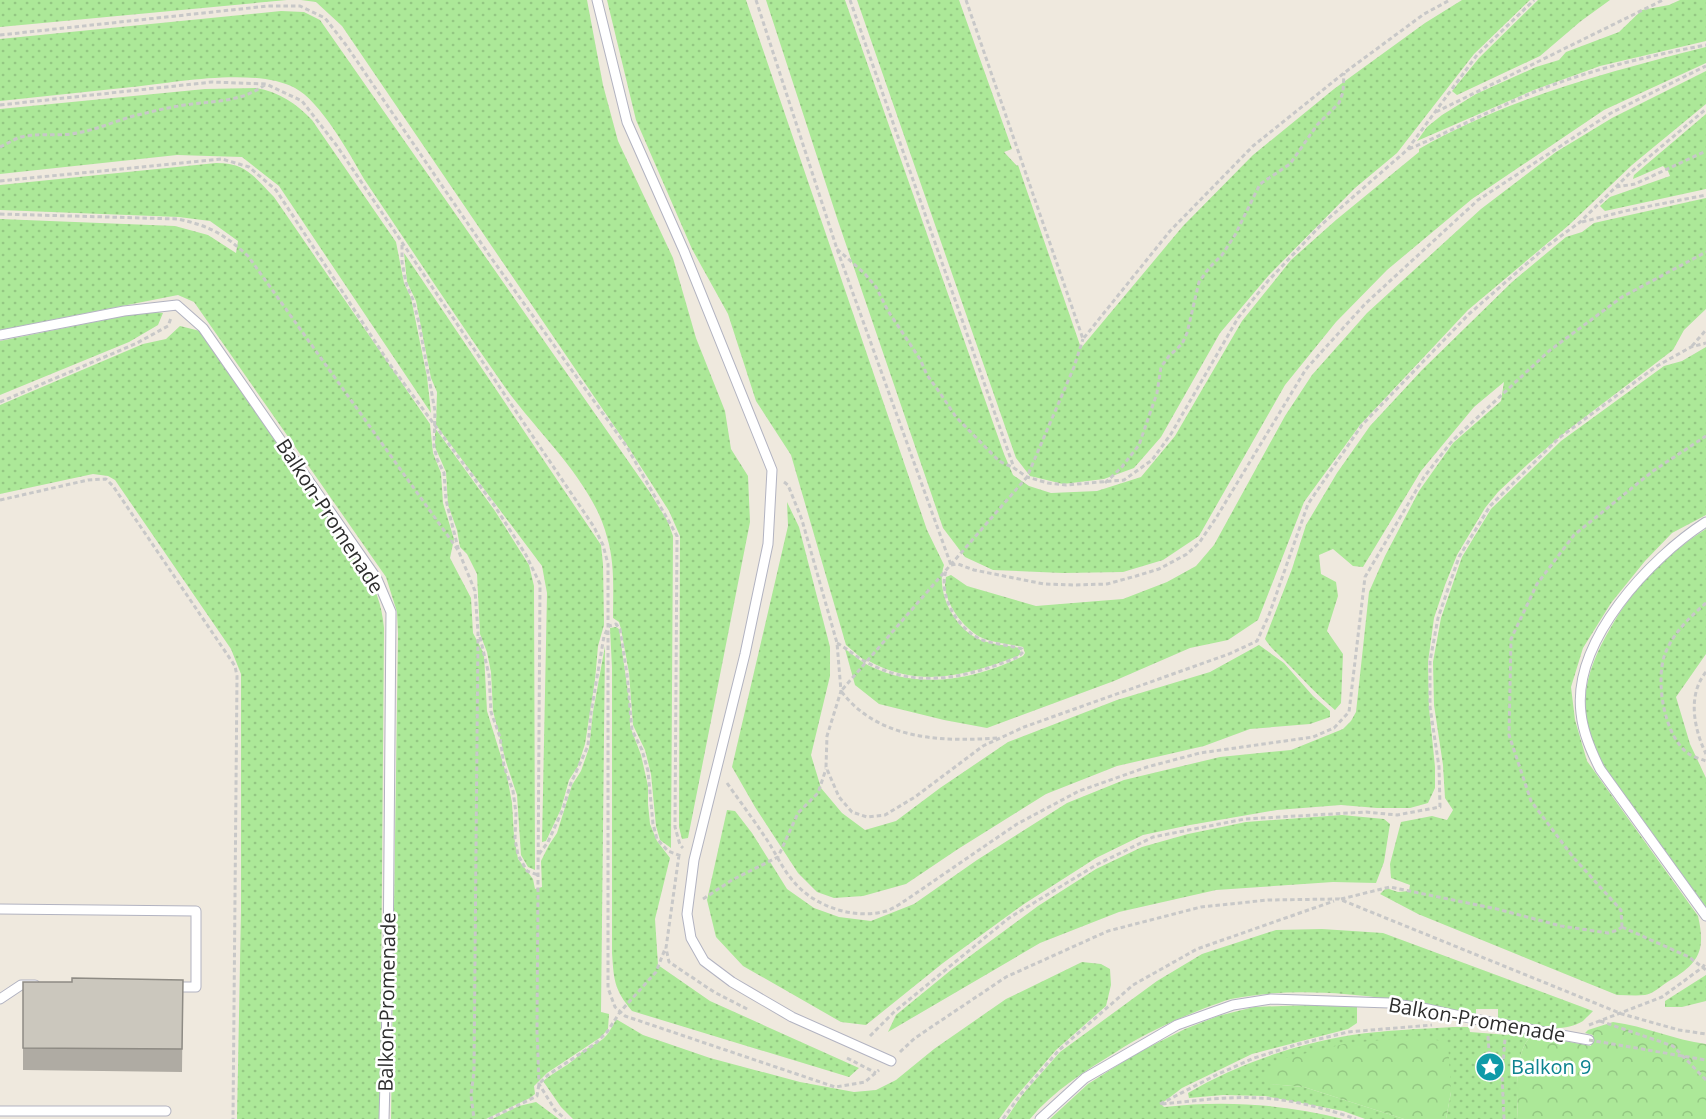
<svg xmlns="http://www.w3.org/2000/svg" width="1706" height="1119" viewBox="0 0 1706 1119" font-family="'Open Sans',sans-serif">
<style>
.grass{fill:url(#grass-dots)}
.forest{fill:url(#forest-crowns)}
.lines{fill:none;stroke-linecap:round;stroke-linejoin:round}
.service-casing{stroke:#b2b3c1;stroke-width:11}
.path{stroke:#c8c8c8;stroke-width:3;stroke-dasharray:4.5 3;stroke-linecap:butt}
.service{stroke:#fff;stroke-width:9}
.path-bridge{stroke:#c8c8c8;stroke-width:3;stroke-dasharray:4.5 3;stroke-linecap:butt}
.wall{fill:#afaba3}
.building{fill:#cbc7bd;stroke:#8e8b84;stroke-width:1.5}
.labels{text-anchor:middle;stroke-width:5;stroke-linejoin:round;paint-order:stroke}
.street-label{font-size:20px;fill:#2d2d2d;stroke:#fff}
.culture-label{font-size:20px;fill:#0d838f;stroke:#fff;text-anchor:start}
</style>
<defs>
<pattern id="grass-dots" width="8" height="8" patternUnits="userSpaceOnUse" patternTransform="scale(1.5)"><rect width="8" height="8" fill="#ace898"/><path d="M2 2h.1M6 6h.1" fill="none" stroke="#94c783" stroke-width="1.8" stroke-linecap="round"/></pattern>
<pattern id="forest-crowns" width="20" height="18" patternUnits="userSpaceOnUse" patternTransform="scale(1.5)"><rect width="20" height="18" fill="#ace898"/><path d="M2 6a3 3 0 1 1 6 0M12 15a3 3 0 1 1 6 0" fill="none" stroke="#94c783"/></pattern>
</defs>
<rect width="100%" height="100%" fill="#efe9de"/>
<!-- grass -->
<path class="grass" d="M 0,0 L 287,0 L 0,27 Z
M 301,0 L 587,0 L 603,85 L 618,141 L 673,258 L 696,338 L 725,411 L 731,449 L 748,476 L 750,522 L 688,838 L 682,839 L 679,827 L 680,536 L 669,511 L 625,442 L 342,26 L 316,2 Z
M 607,0 L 746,0 L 927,530 L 944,565 C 935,592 955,630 981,640 C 993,645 1007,645 1019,648 L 1021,653 L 1018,656 C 966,676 918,689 867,660 L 866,662 L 846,645 L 791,455 L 756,401 L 728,314 L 692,249 L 636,120 Z
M 766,0 L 845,0 L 1004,454 L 1013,475 L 1029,486 L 1051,493 L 1097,491 L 1141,477 L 1175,436 L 1242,321 L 1291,260 L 1336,220 L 1419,152 L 1419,149 C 1507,98 1608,72 1706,47 L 1706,63 L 1604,110 L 1472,199 L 1387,270 L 1336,322 L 1285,385 L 1199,536 L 1163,560 L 1123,572 L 1063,573 L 993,570 L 965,557 L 943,528 L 838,221 Z
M 857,0 L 959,0 L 1012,149 L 1004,152 L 1017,166 L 1018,165 L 1081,348 L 1183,226 L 1253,155 L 1334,89 L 1425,23 L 1462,0 L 1530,0 L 1474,54 L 1397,153 L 1355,188 L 1269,275 L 1220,333 L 1161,437 L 1134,468 L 1104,479 L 1063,484 L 1030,476 L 1016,458 Z
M 1538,0 L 1610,0 L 1581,21 L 1540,56 L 1457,95 L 1452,91 L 1479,58 Z
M 1680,0 L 1706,0 L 1706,41 L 1600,66 L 1534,90 L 1417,141 L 1427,127 L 1442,115 L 1476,94 L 1536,67 L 1559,60 L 1566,52 L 1619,32 L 1642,10 L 1669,5 Z
M 281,11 L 304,12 L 320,20 L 649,491 L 668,522 L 673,536 L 671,848 L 660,840 L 656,826 L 651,774 L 645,750 L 633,725 L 629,673 L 621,629 L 619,622 L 613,618 C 613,591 615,563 607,537 C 592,479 535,431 502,383 C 455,316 410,247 364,179 C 350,154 320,101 295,88 C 254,67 178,82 132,87 C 88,92 44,96 0,101 L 0,39 Z
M 1706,71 L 1706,104 L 1632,165 L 1569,225 L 1468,310 L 1360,425 L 1304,502 L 1258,620 L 1228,640 L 1190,648 L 1114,681 L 987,728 L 944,720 L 879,704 L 855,685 L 845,649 C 854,655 862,663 872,667 C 920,690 977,679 1023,656 L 1025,653 L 1023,647 C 1010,644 992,643 980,637 C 962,627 940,598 946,577 L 951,575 L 967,586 L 1036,606 L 1123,599 L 1167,582 L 1196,566 L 1214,545 L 1285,416 L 1312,375 L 1367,313 L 1481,209 L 1556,152 L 1612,118 Z
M 256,88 C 279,92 296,103 312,120 L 396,242 L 404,283 L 411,298 L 427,377 L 431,413 L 279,186 L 242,157 L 177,155 L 0,174 L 0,109 L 205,89 Z
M 1706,114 L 1706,189 L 1605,211 L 1600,206 L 1610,197 L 1670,176 L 1668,171 L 1663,166 L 1633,179 L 1634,175 Z
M 216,163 C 247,163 254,177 274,197 L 430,424 L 433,453 L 441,473 L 443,503 L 454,539 L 450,558 L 471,598 L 473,633 L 484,654 L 487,711 L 507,776 L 512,803 L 514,836 L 518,859 L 533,879 L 535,889 L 542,887 L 541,861 L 549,845 L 557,833 L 572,785 L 581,771 L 589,748 L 593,712 L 605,646 L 601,1012 L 609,1014 L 608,1029 L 601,1037 L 547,1073 L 534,1086 L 535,1094 L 530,1098 L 486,1119 L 391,1119 L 398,634 L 397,612 L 386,577 L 194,302 L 178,295 L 0,330 L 0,219 L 175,226 L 208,235 L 236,253 L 238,241 L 210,221 L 179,217 L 0,210 L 0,185 Z
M 1706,198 L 1706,309 L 1684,330 L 1673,350 L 1568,430 L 1529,463 L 1498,492 L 1485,508 L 1457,555 L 1445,585 L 1434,618 L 1428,662 L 1429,708 L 1435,767 L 1435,788 L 1428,803 L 1410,808 L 1377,808 L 1341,805 L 1277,810 L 1190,825 L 1143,835 L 1096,858 L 1024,904 L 943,963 L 866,1025 L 841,1022 L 743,966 L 716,937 L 707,900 L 727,810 L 735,811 L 752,833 L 787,889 L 814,908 L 839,917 L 871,921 L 914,904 L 977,860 L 1067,803 L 1124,780 L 1220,757 L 1291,750 L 1343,729 L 1351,721 L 1356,712 L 1369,592 L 1385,556 L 1419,491 L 1453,443 L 1501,401 L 1504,382 L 1474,407 L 1421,471 L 1363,567 L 1353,566 L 1333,549 L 1319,555 L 1321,574 L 1336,582 L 1338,596 L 1327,631 L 1343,654 L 1341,703 L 1335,710 C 1317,695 1303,679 1287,663 C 1279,654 1271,649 1265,639 L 1292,569 L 1306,525 L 1337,473 L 1370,426 L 1422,370 L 1512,282 L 1566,237 L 1582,232 L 1594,223 Z
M 404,253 L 601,545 L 603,564 L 604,625 L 598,646 L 595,680 L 585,744 L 578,766 L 569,780 L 561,809 L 546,841 L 542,842 L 547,593 L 542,566 L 436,425 L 437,392 L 431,378 L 416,301 L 407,282 Z
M 149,311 L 163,313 L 158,325 L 129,342 L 0,395 L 0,341 Z
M 180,326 L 200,331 L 364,567 C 375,587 382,605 384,628 L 380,1119 L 237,1119 L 241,911 L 241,674 L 231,649 L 115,480 L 108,476 L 93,474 L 0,494 L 0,405 L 143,344 L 166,339 Z
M 1706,347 L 1706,515 L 1672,533 L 1645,561 L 1611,603 L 1583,648 L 1571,687 L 1575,720 L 1587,761 L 1698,916 C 1706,951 1699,963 1669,981 C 1662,985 1653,994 1645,995 C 1636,996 1626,995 1617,995 L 1418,914 L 1380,894 L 1386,888 L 1398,892 L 1409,891 L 1410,885 L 1391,878 L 1390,864 L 1401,822 L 1432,816 L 1447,820 L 1453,810 L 1445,798 L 1443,765 L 1434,705 L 1433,662 L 1441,618 L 1462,557 L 1491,509 L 1561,441 L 1664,366 L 1682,361 Z
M 435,428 L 495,511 L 529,565 L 534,586 L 535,870 L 528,867 L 521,855 L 517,795 L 506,762 L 493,711 L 491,672 L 487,652 L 480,634 L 477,574 L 467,554 L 460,547 L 457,530 L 448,505 L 446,472 L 435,447 Z
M 787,502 L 799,527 L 830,647 L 830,676 L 811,755 L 821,788 L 842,813 L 865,830 L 896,821 L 940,788 L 1008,742 L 1117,700 L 1210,672 L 1259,645 L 1284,663 L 1313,696 L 1330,711 L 1330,717 L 1310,724 L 1250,729 L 1204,746 L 1117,766 L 1046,794 L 958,849 L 906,884 L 863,896 L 834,898 L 817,892 L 798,873 L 755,807 L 732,767 L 788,526 Z
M 1706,529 L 1706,654 L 1676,697 L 1690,744 L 1706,778 L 1706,908 C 1687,881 1667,854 1648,827 C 1621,790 1584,750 1585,703 C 1586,673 1599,647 1614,622 C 1636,585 1669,552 1706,529 Z
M 616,627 L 619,629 L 630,706 L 630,726 L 641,755 L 648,786 L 648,804 L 650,824 L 657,841 L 670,858 L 655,919 L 658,965 L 710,1001 L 859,1068 L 849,1077 L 632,1011 C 614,989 614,981 612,953 L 612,668 L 610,628 Z
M 1342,815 L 1384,819 L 1390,824 L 1384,862 L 1376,883 L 1333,882 L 1216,890 L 1119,912 L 1040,943 L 888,1032 L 896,1015 L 951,970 L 1038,906 L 1096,869 L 1142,847 L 1188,834 L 1246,822 Z
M 1322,929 L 1383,933 L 1593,1011 C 1590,1014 1586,1018 1583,1021 C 1559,1036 1524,1023 1498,1019 L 1498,1009 L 1476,1009 L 1476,1014 C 1398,999 1310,983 1231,999 C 1223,1001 1214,1005 1205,1008 C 1174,1020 1144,1034 1116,1052 C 1085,1071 1053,1091 1030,1119 L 1006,1119 L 1023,1094 L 1060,1052 L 1157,981 L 1202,954 L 1276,930 Z
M 1082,962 L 1101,964 L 1110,969 L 1111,985 L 1106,1006 L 1056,1050 L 1013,1100 L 999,1119 L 573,1119 L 561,1107 L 543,1081 C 553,1073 565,1067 575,1059 C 579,1055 577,1055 582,1052 C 601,1039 605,1043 616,1019 L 643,1035 L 710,1058 L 800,1082 L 854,1092 L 876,1090 L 896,1080 L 934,1049 L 1006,999 Z
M 1706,975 L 1706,1001 L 1682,1007 L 1665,1007 L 1665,1001 Z
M 1309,1005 L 1357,1007 L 1357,1023 L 1348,1029 L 1252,1054 L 1182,1088 L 1161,1104 L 1164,1107 C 1224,1100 1283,1104 1343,1119 L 1050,1119 L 1088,1084 L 1137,1053 L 1185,1029 L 1218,1016 L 1254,1007 Z
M 1453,1027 L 1469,1027 L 1470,1032 L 1508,1035 L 1509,1030 L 1533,1035 C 1513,1049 1517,1096 1518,1119 L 1446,1119 L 1451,1092 L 1270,1084 L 1304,1087 L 1404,1119 L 1365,1119 L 1343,1111 L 1265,1096 L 1223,1095 L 1189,1098 L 1188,1093 C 1237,1064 1296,1044 1352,1035 C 1386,1030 1420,1029 1453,1027 Z
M 536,1102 L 559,1119 L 492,1119 L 519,1106 Z"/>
<!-- forest -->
<path class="forest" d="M 1613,1022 C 1645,1026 1674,1040 1706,1044 L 1706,1119 L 1518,1119 C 1517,1096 1513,1049 1533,1035 L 1591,1046 L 1593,1035 L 1585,1033 L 1588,1030 Z
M 1417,1037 L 1448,1042 L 1451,1092 L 1446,1119 L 1404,1119 L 1304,1087 L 1269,1084 L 1262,1074 L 1278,1060 L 1348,1043 Z"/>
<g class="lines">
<!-- service casing -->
<g class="service-casing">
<path id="service" d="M 597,0 L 627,122 L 684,251 L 772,470 L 768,544 L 745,654 L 694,860 L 687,914 L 691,938 L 704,961 L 732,982 L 792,1017 L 891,1061
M 0,335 L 124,311 L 177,305 L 203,328 L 377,579 L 391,612 L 388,970 L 384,1119
M 1706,522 C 1650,558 1572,641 1581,713 C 1583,733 1591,751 1600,769 L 1706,916
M 0,909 L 196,911 L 196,987 L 172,987
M 0,999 L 21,985 L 35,985
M 0,1111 L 166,1111
M 1040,1119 L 1085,1078 L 1177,1025 L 1233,1005 L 1271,999 L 1389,1003 L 1428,1009 L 1474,1019 L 1589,1040"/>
</g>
<!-- path -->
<path class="path" d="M 756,0 L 837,249 L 951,565
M 850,0 L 1014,468
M 966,0 L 1083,339 L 1170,231 L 1253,146 L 1344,73 L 1424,14 L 1450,0
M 0,35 L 268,6 L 300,6 L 325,18 L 346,45 L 492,259 L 627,447 L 677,536 L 675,827 L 680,845 L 683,848
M 0,105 L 212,82 L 266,84 L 302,101 L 337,146 L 594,527 L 603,545 L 608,564 L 608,988 L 615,1007 L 625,1016 L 835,1087 L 865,1082 L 879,1070
M 1436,112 L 1663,0
M 0,147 C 7,144 14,139 21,137 C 37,133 54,136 71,134 C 96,131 118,119 142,114 C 158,110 175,106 192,104 C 219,101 243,101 266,84
M 1409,149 C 1451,131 1491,110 1534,92 C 1589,70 1648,56 1706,45
M 0,181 L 222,159 L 249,167 L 276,190 L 391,366 L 494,505 L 526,555 L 540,584 L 537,1031 L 539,1084 L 555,1110 L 565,1119
M 1616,187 L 1635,184 L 1706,151
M 0,214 L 178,219 C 210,226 224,234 248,256 L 458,550
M 1582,222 L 1625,211 L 1706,195
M 402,245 L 402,262 L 406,283 L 413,300 L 419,323 L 435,411 L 434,446 L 437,459 L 444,473 L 446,500 L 459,552 L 475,591 L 478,632 L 474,1072 L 471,1095 L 474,1119
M 837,249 L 865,274 L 876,287 L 888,311 L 920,359 L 927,375 L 940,393 L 956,417 L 999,461 L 1014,468 L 1027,477 L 1048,483 L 1066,485 L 1124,480 L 1152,460 L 1171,434 L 1238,318 L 1268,281 L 1321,225 L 1407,150 L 1477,55 L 1534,0
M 1692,346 L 1706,330
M 0,402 L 137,343 L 168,326 L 171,318
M 784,482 L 788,485 L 802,520 L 837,643 L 841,691 L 827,736 L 826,767 L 839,797 L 852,812 L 867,817 L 885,815 L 915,797 L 983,746 L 1024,727 L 1229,654 L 1257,641 L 1269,615 L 1308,504 L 1362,425 L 1469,314 L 1546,247 L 1580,222 L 1630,173 L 1706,109
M 1105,483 L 1121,468 L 1139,445 L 1157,393 L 1161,367 L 1169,356 L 1182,344 L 1187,333 L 1199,282 L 1209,268 L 1222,255 L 1235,235 L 1260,184 L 1290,164 L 1317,125 L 1339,103 L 1343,92 L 1344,73
M 0,500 L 88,480 L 106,479 L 113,486 L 235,666 L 237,676 L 233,1119
M 951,565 L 958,564 L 974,570 L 1044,584 L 1076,585 L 1107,584 L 1136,576 L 1159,569 L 1187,554 L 1199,543 L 1216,518 L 1306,369 L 1365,304 L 1478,200 L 1611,113 L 1706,66
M 1706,603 C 1690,617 1673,633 1665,654 C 1655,681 1664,737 1689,754 C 1693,757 1701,759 1706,761
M 480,637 L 489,675 L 491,712 L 500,737 L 504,766 L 513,791 L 516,813 L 515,839 L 518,855 L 527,871 L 538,875
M 837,643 C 848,649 857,658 868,663 C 918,690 969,677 1018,657 L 1023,652 L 1022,649 C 1009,645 991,644 980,639 C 957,628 938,595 946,571
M 1706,672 C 1687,695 1694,729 1706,754
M 997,738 C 941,742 878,740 841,691 L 1027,477 L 1074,367 L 1083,339
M 727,783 C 741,803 756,823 769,843 C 777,856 784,871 794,882 C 815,907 855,920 886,911 C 893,909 900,904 906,900 L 1017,824 L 1079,791 L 1147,767 L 1200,753 L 1313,737 L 1334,728 L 1349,712 L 1365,577 L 1424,477 L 1452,441 L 1549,351 L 1622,297 L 1706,252
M 539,854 L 548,842 L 563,809 L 571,783 L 588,746 L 591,713 L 604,636 L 609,626 L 616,624 L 620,629 L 627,674 L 632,730 L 642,750 L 648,771 L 653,824 L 657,839 L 668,851 L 681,856
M 679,855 L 666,948 L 669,962 L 714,992 L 749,1010
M 703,899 L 732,880 L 778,857 L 798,813 L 818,793 L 826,769
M 1341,899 L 1390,887 L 1497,909 L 1561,926 L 1608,933 L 1618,930 L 1622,927
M 1622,927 L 1621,910 L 1573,857 L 1531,801 L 1509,735 L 1511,639 L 1537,584 L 1574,535 L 1653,471 L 1706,436
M 1622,927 L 1689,957 L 1706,970
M 1600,1021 L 1673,1046 L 1706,1080
M 1589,1025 L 1662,997 L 1703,967 L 1706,962
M 870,1036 L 894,1012 L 1009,918 L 1096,865 L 1153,837 L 1245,819 L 1366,812 L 1397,815 L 1440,807 L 1439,767 L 1430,707 L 1430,661 L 1438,618 L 1459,557 L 1490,506 L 1559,438 L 1657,366 L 1691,347 L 1706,343
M 1488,1036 L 1490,1067
M 900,1052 L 915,1038 L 1006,977 L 1108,931 L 1201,907 L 1268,900 L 1339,899 L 1622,1014 L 1679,1030 L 1706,1034
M 847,1058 L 876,1073
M 1160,1104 L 1216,1075 L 1254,1058 L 1299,1044 L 1348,1032 L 1432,1025
M 1162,1104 C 1195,1101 1227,1096 1260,1098 C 1291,1099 1327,1109 1356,1119
M 489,1119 L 537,1096 L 539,1084 L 548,1075 L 595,1044 L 607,1032 L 620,1012 L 656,972 L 665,949
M 1003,1119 L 1021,1094 L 1059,1050 L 1133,985 L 1197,949 L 1334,901
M 1504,1119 L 1502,1074 L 1505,1039"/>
<!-- service -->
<use href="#service" class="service"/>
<!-- path-bridge -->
<path class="path-bridge" d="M 1589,1040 L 1706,1060"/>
</g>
<!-- wall -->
<path class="wall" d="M 183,980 L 182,1072 L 23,1070 L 23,982 L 72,982 Z"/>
<!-- building -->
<path class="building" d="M 72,978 L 183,980 L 182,1049 L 23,1048 L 23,982 L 72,982 Z"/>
<!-- icons -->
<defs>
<g id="sight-disc" transform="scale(1.5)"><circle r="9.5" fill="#0f9aa8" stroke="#fff"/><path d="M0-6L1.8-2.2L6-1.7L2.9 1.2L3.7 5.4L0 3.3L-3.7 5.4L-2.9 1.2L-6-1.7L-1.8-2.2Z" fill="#fff"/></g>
</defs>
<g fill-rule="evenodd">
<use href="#sight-disc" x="1490" y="1067"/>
</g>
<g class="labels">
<!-- street labels -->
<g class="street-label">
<text transform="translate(330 516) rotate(57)" y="7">Balkon-Promenade</text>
<text transform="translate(387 1002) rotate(-89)" y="7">Balkon-Promenade</text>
<text transform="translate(1477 1020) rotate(10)" y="7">Balkon-Promenade</text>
</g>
<!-- culture labels -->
<g class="culture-label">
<text x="1511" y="1074">Balkon 9</text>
</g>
</g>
</svg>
